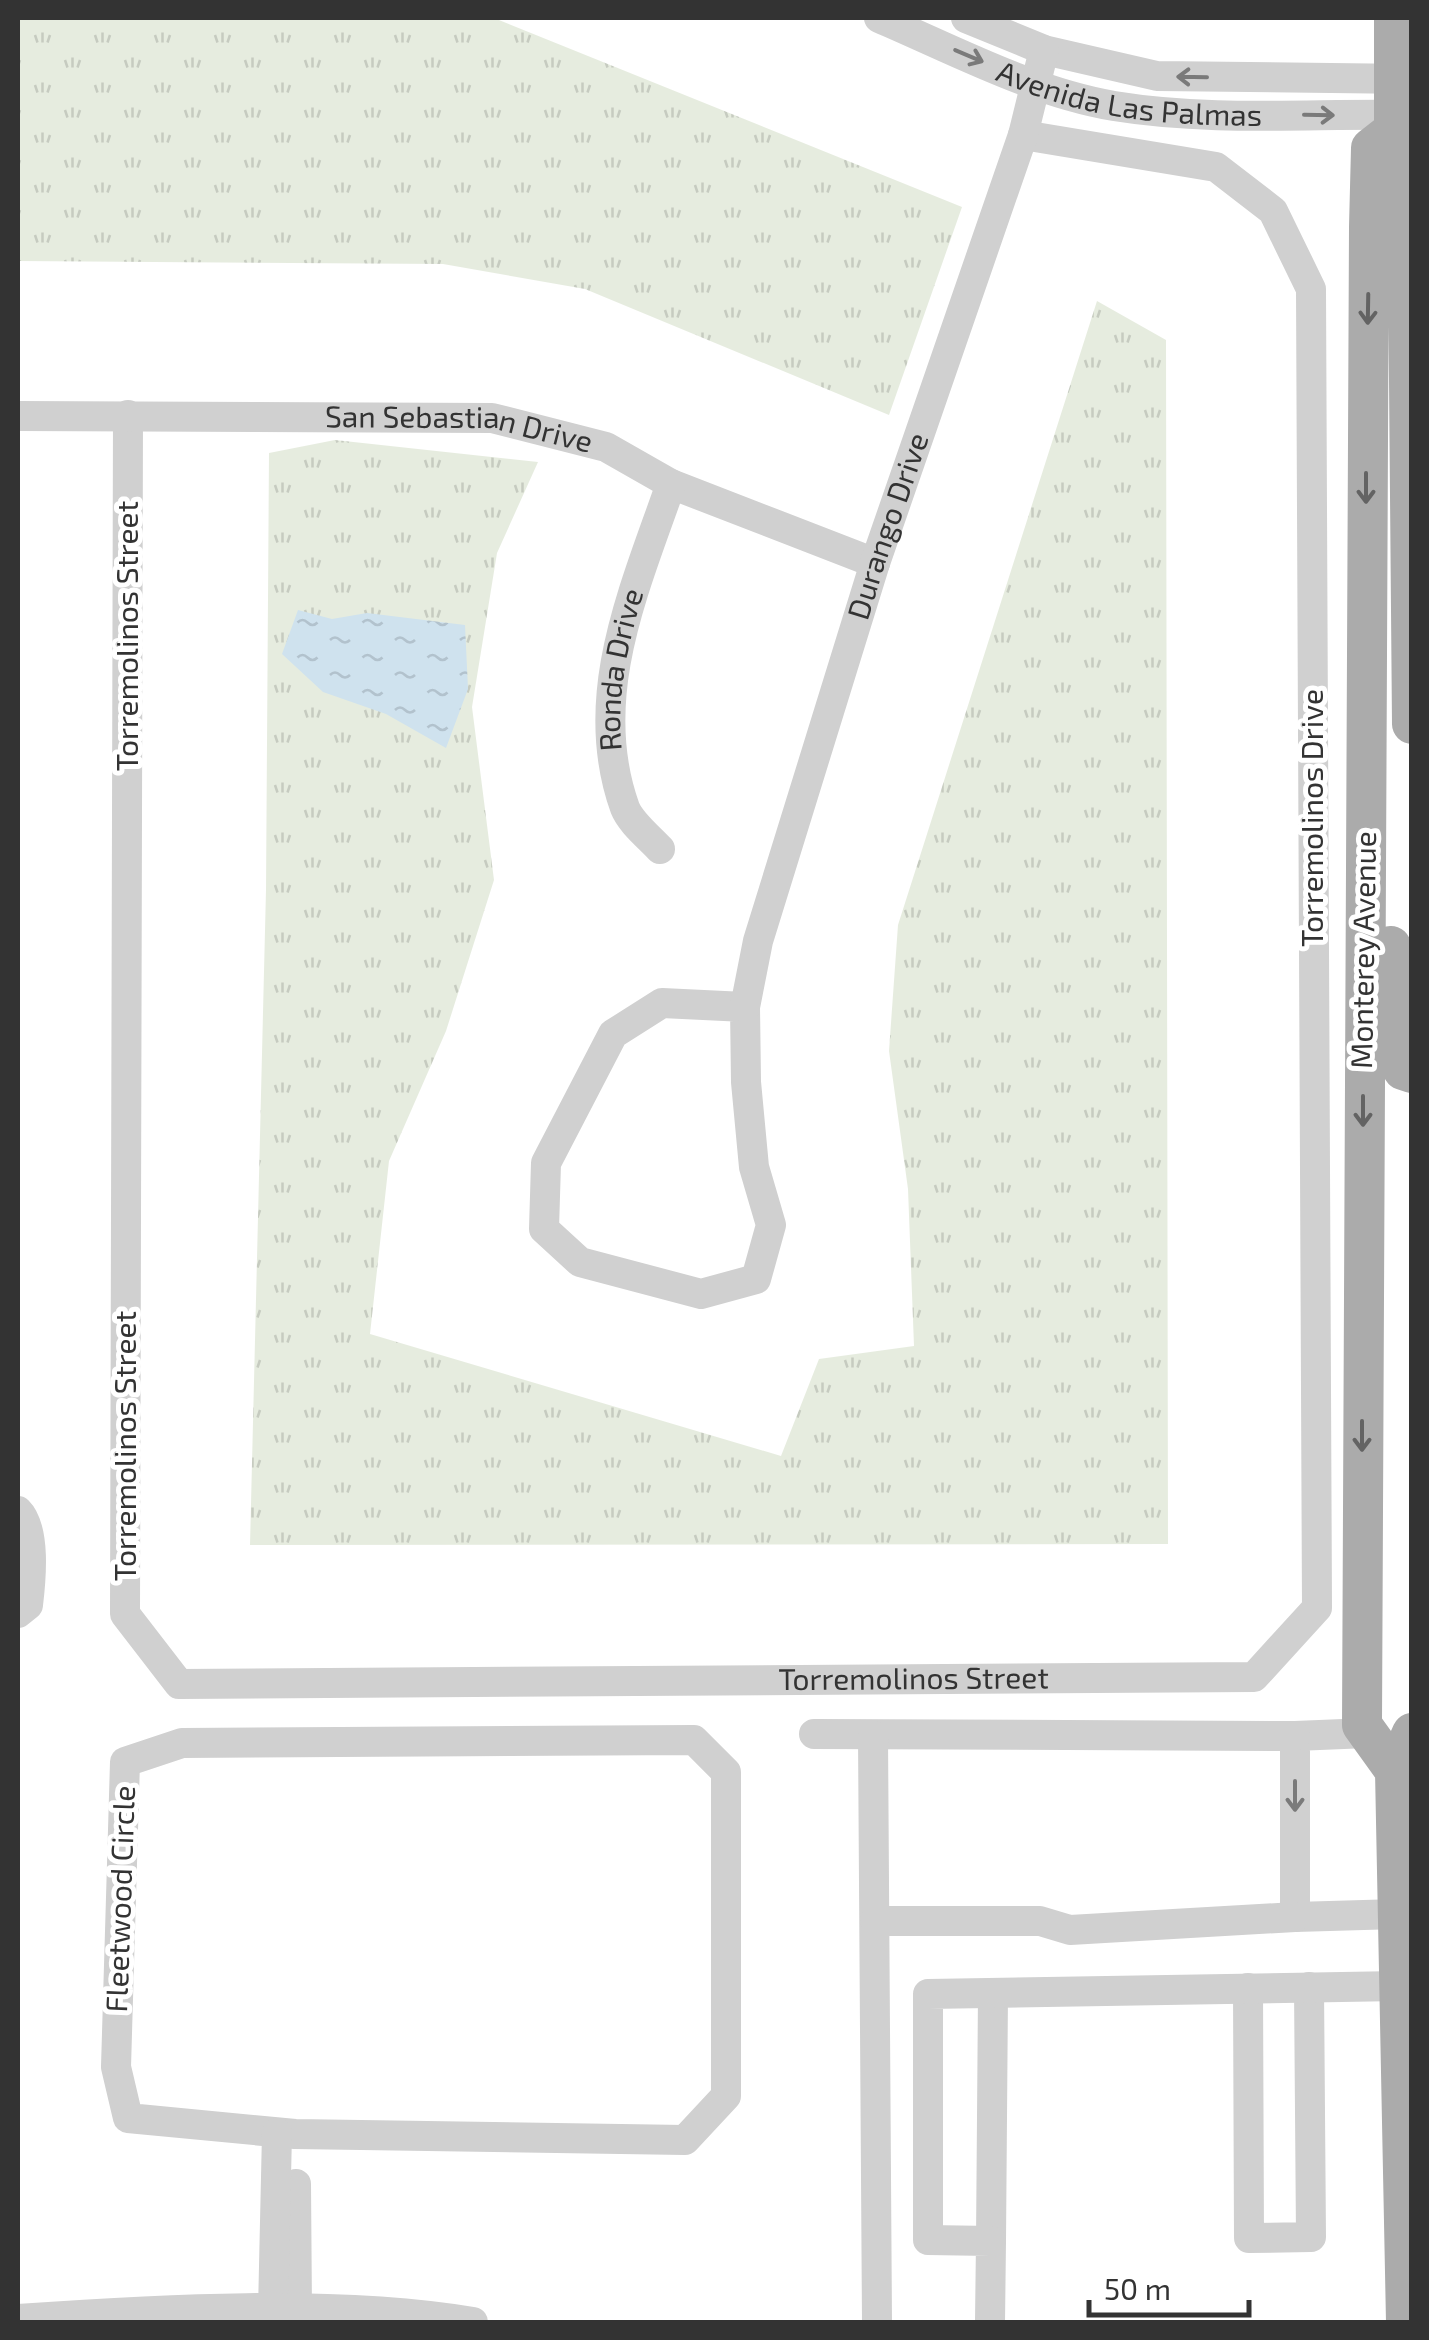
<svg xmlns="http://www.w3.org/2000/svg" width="1429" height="2340" viewBox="0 0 1429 2340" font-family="'Exo 2',sans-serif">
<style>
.grass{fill:url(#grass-tufts)}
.water{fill:url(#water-ripples)}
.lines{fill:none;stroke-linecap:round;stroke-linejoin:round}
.minor{stroke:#d0d0d0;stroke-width:30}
.major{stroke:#ababab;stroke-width:40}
.oneway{stroke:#7a7a7a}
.oneway2{stroke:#636363}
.labels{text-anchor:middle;stroke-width:10;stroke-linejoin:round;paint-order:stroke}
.street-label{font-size:30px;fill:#333;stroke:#fff}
</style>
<defs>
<pattern id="grass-tufts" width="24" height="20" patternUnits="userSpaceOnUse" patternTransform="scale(2.5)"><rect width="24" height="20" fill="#e6ecdf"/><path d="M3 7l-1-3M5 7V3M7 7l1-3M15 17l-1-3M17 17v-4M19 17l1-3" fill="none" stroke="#c6cbc0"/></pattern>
<pattern id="water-ripples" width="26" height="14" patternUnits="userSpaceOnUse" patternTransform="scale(2.5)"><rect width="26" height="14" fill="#cfe2ee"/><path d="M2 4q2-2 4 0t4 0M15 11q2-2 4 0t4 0" fill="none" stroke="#b2c2cd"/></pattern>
</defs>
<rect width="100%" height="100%" fill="#fff"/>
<!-- grass -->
<path class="grass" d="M 18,18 L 494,18 L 962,207 L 889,415 L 585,289 L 443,264 L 18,261 Z
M 1097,301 L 1166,340 L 1168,1544 L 250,1545 L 266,890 L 269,453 L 335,440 L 538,462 L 497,553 L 472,707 L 494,880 L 446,1031 L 389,1161 L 370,1334 L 781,1456 L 819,1359 L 914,1346 L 908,1189 L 889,1051 L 898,925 Z"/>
<!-- water -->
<path class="water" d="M 298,610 L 332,619 L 367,613 L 465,625 L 468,689 L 446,748 L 386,714 L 323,692 L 282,654 Z"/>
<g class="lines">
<!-- minor -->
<g class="minor">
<path id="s1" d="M 879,18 C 954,50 1032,92 1114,106 C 1212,122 1313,113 1412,115"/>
<path d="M 966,18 L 1044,50 L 1157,76 L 1412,79"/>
<path id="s2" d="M 128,415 L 125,1614 L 179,1684 L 1254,1677 L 1317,1608 L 1311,289 L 1273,211 L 1216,167 L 1023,135"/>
<path id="s3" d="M 18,416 L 492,418 L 606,447 L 671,484 L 875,563"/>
<path id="s4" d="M 660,849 C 649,837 631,823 625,808 C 585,697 635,588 671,484"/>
<path d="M 662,1003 L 745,1007 L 746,1082 L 754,1167 L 771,1225 L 756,1279 L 701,1294 L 580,1262 L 544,1229 L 546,1163 L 613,1034 Z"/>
<path id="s5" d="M 745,1007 L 758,941 L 875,563 L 1023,135 L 1044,50"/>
<path d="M 18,1511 C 36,1529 31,1580 28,1605 L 18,1613"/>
<path d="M 1368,1733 L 1295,1736 L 1295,1917 L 1398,1914"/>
<path d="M 814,1734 L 1295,1736"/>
<path d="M 873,1736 L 877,2322"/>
<path d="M 694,1740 L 726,1772 L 726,2096 L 685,2140 L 295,2134 L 128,2118 L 116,2067 L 125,1762 L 182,1743 Z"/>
<path d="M 875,1921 L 1040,1921 L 1070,1930 L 1295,1917"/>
<path d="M 1248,1988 L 1249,2238 L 1311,2237 L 1309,1987"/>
<path d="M 296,2184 L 297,2311"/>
<path d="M 991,2241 L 993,1993"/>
<path d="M 273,2311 L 277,2133"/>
<path d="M 18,2319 C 158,2309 335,2299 473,2322"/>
<path d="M 990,2322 L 991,2241 L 928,2240 L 928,1994 L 1399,1986"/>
</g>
<!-- major -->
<path class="major" d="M 1394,18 L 1394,130 L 1407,150 L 1412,724
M 1394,130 L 1371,148 L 1369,227 L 1362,1725 L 1395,1771
M 1391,946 L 1396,1059 L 1403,1070 L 1412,1073
M 1406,2322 L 1395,1771 L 1412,1733"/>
</g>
<!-- one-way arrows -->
<defs><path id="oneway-shaft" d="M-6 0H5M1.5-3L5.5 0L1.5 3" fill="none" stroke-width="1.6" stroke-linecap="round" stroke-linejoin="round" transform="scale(2.5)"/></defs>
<g class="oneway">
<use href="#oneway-shaft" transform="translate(969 56) rotate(23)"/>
<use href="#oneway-shaft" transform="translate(1192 77) rotate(-179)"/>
<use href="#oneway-shaft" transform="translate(1319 115) rotate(1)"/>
<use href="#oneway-shaft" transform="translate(1295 1796) rotate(90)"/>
</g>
<g class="oneway2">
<use href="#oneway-shaft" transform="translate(1368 309) rotate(91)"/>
<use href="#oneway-shaft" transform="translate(1366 488) rotate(90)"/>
<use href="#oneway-shaft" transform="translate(1363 1111) rotate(90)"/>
<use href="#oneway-shaft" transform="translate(1362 1436) rotate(90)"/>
</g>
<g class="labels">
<!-- street labels -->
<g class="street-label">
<text dy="10" stroke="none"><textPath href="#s1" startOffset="265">Avenida Las Palmas</textPath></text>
<text dy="10" stroke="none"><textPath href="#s3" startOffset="442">San Sebastian Drive</textPath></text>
<text dy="10" stroke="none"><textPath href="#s5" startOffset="502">Durango Drive</textPath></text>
<text transform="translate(128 636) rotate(-90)" y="10">Torremolinos Street</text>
<text dy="10" stroke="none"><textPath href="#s4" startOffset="195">Ronda Drive</textPath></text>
<text transform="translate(1313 818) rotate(-90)" y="10">Torremolinos Drive</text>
<text transform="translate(1364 950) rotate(-89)" y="10">Monterey Avenue</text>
<text transform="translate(126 1446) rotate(-90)" y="10">Torremolinos Street</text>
<text dy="10" stroke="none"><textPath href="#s2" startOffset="2022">Torremolinos Street</textPath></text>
<text transform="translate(121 1899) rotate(-88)" y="10">Fleetwood Circle</text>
</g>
</g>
<!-- border -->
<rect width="1429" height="2340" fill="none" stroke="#333333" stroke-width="40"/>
<!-- scale -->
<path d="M1089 2300v15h160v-15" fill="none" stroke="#333333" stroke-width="5"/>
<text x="1104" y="2300" font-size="30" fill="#333333" stroke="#ffffff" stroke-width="8" paint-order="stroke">50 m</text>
</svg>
